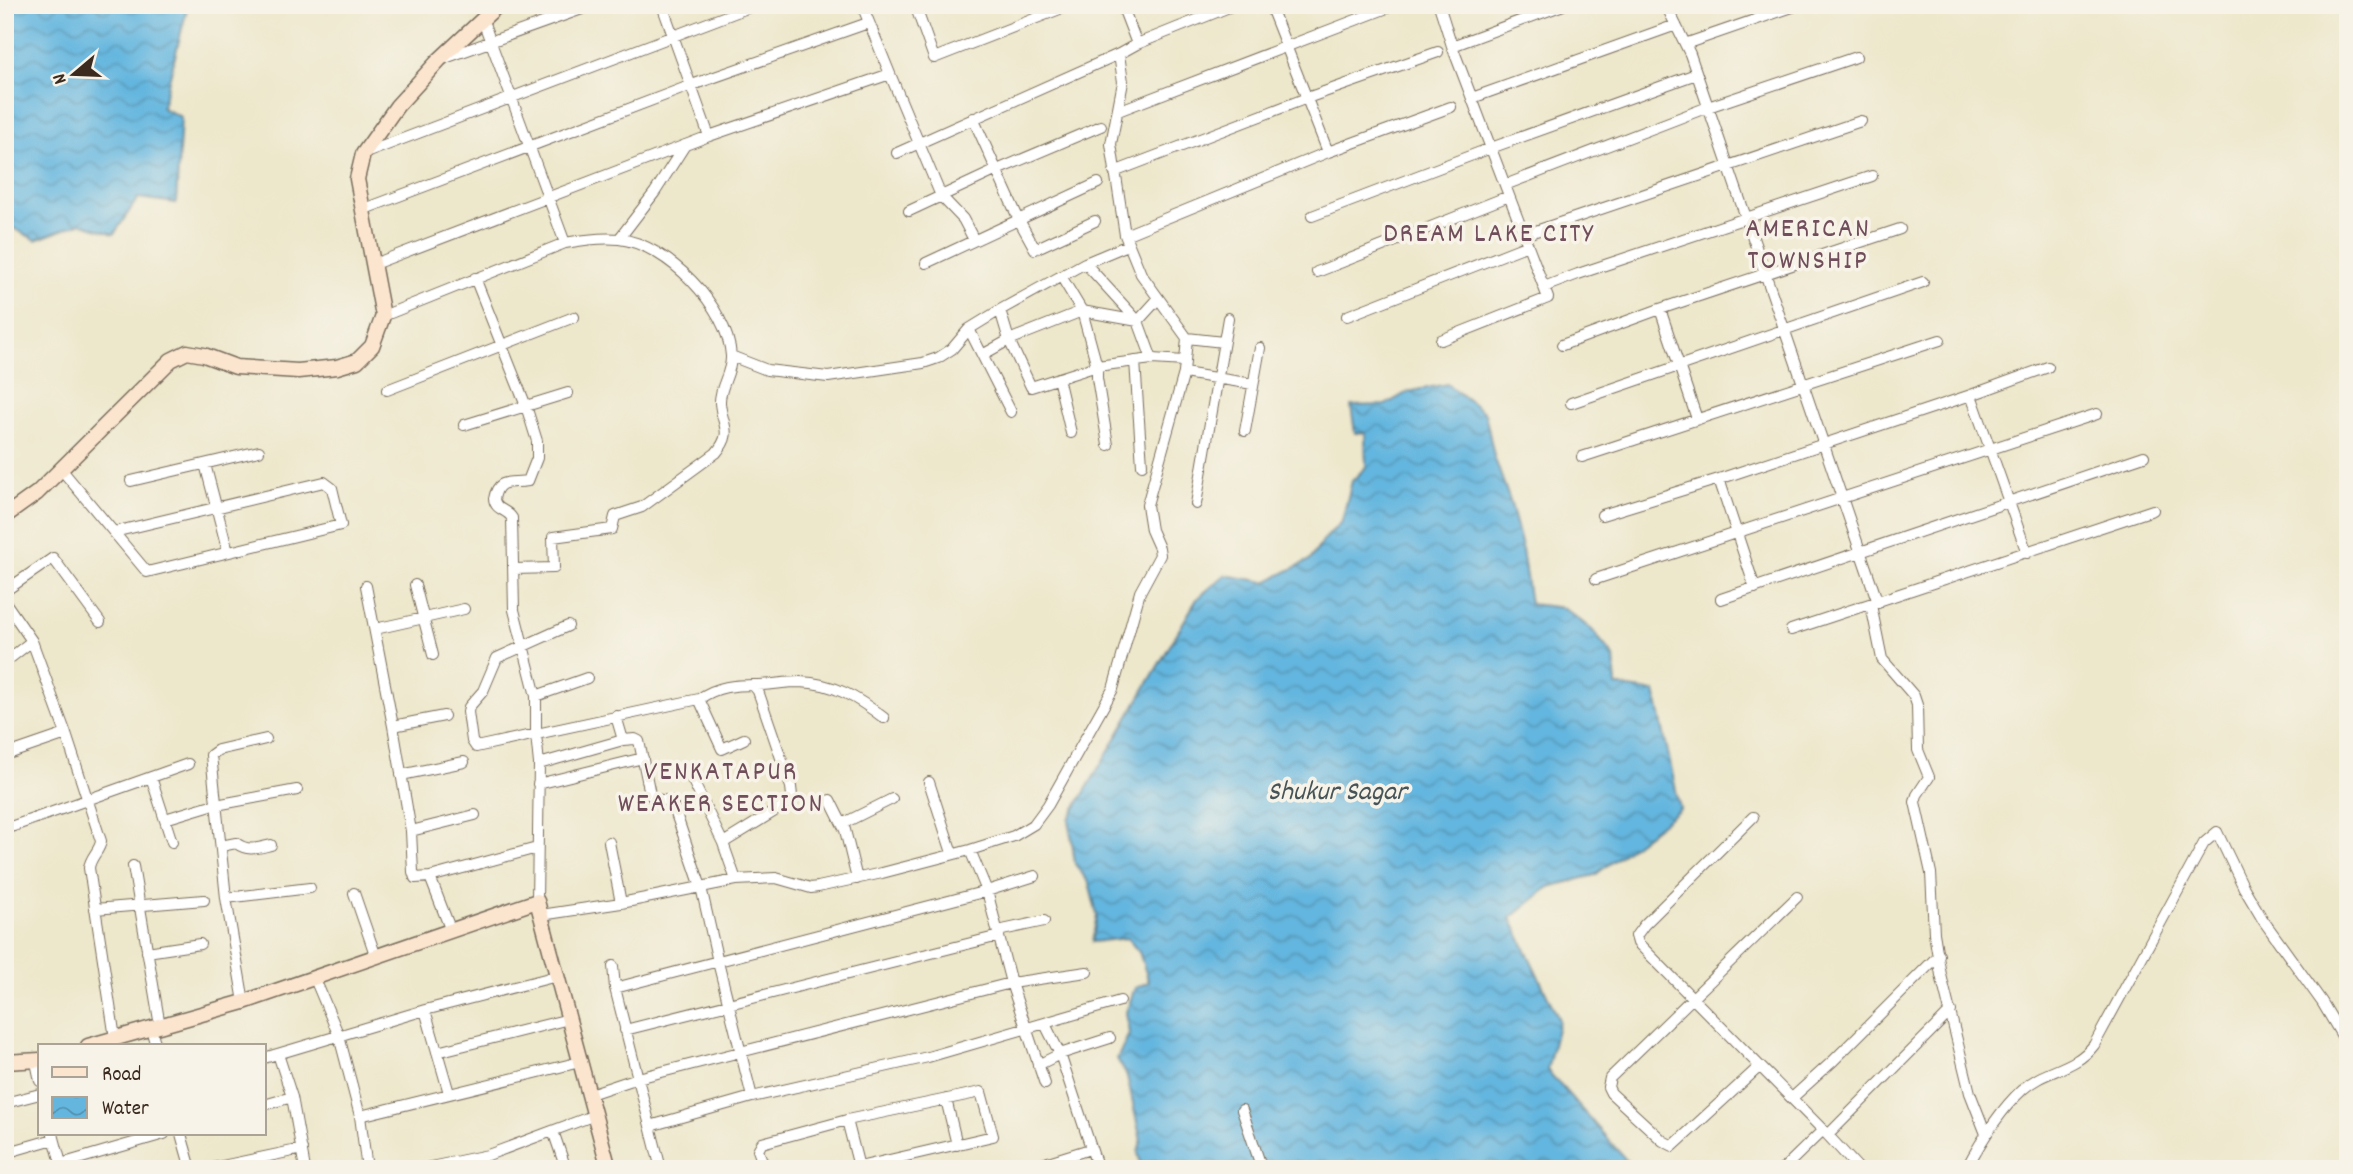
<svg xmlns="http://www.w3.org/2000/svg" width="2353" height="1174" viewBox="0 0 2353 1174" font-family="Dekko,sans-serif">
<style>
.water{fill:url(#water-waves);stroke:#50707e;stroke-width:2}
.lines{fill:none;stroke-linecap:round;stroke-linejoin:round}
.street-casing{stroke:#796c5b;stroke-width:12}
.secondary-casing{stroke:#796c5b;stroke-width:17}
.street{stroke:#fff;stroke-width:10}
.secondary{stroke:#fbe5cf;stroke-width:14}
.labels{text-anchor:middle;stroke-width:7;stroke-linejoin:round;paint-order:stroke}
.neighbourhood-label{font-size:28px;letter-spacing:2px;fill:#714e5b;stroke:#f7f3e8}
.water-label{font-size:28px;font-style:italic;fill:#475458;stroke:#f7f3e8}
</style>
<defs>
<pattern id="water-waves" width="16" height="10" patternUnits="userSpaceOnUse" patternTransform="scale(1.75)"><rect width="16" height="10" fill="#64b6df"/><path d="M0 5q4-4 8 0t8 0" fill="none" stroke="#5494b4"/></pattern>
</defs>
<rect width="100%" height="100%" fill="#f7f3e8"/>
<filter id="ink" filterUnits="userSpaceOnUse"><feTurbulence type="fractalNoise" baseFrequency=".0143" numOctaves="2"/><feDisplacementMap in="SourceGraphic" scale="14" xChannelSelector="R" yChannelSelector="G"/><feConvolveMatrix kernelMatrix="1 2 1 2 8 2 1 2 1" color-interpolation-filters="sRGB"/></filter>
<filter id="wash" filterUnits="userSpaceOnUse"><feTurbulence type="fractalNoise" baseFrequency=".00686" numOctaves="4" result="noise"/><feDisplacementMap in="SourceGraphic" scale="28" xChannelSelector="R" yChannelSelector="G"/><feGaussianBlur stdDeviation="1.57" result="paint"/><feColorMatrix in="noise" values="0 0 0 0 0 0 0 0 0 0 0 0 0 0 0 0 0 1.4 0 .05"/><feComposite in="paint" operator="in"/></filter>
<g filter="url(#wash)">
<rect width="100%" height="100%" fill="#ede7cb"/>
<!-- water -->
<path class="water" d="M 5,5 L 188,5 L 162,108 L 181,117 L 176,203 L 138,198 L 114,234 L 80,223 L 36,240 L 5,224 Z
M 1447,384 L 1485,413 L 1494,456 L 1511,504 L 1521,543 L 1530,604 L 1564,608 L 1592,630 L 1614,657 L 1616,686 L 1655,692 L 1680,809 L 1595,875 L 1549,887 L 1511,918 L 1559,1020 L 1547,1070 L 1634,1169 L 1142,1169 L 1138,1153 L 1141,1141 L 1127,1076 L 1117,1059 L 1129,1034 L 1126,1012 L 1135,988 L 1149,982 L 1139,952 L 1127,938 L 1092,942 L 1097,915 L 1089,883 L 1075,864 L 1069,819 L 1197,599 L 1225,575 L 1266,582 L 1310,560 L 1323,541 L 1342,521 L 1352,481 L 1366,467 L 1365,433 L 1355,433 L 1351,406 L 1385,405 L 1408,392 Z"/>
</g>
<g filter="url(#ink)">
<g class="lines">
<!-- street casing -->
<g class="street-casing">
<path id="street" d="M 662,5 L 709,136
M 915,5 L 934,58 L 1070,5
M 1270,5 L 1328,152
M 1439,5 L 1452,46 L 1548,298 L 1441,340
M 1666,5 L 1690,54 L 1878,603
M 483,21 L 565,243
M 1137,44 L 1234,5
M 1685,44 L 1798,5
M 1452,46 L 1563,5
M 442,59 L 593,5
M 890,74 L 941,196 L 963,219 L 974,240
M 1472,98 L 1676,25
M 1118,111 L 1395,5
M 973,118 L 1019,220 L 1035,249 L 1095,221
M 897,153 L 1119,54
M 363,154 L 755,5
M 1114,172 L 1307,98 L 1438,52
M 1505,185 L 1708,107 L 1856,57
M 362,210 L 692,85 L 868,23
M 909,211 L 997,170 L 1101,126
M 1312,216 L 1491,148 L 1696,74
M 1125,235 L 1328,152 L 1451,107
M 1524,235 L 1861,121
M 619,239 L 655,192 L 685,145
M 926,263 L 1098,183
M 1085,263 L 1138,321 L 1152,359
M 374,264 L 709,136 L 890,74 L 862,5
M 1317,272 L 1509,196
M 1061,276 L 1082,311 L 1097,366 L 1152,359 L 1185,361
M 475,278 L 526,406 L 537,441 L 537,458 L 528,481 C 510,484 498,477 494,499 C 496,511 507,509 512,518 L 514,610 L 536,696 L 536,734 L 539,764 L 537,901
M 1544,287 L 1578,274 L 1872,176
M 1660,309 L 1697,419
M 1000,310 L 1009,340 L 1031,387 L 1097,366 L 1097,378 L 1108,445
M 383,316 L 565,243 C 582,240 601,237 619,239 C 667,244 728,307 731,356 C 732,373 719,387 720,403 C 722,426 734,432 716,453 L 642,507 L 615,516 L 612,529 L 553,537 L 554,568 L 514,569
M 1347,316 L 1528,245
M 969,329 L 1011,412
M 1187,338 L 1223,342
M 1562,345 L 1660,309 L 1900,229
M 984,354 L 1009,340 L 1082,311 L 1138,321 L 1158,299
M 731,356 L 767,370 L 828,377 L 923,363 L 938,358 L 952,349 L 969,329 L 1000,310 L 1085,263 L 1128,245
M 1135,361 L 1142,465
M 1184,373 L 1253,384
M 1058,378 L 1071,433
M 387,390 L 574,317
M 1971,395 L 2048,367
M 1571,403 L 1923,282
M 464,425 L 568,393
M 1245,431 L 1260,348
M 1582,457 L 1940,340
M 205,464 L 228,552
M 61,469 L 147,572 L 341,525 L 332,488 L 324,482 L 114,532
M 1719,479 L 1755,588
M 131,481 L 259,451
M 1196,504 L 1228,318
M 1602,515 L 1719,479 L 1971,395 L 2027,553
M 1596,579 L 2097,414
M 415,585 L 433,655
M 366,586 L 393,726
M 5,591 L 53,558 L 100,622
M 1721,599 L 2144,456
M 5,602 L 32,641 L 66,734 L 101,841 C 100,851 90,857 89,868 L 115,1038
M 1871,605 L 1882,659 L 1914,696 L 1917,705 L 1918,750 L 1929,777 L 1917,795 L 1915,802 L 1931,873 L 1934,933 L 1941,975 L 1970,1093 L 1986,1134
M 568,626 L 497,658 L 483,691 L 469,707 L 468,712 L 472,741 L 476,747 L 699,699 C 717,686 735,685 756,685 C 771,685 785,682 800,682 C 834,683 858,698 884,718
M 375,629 L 464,609
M 1791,630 L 2153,510
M 5,662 L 32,641
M 536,696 L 587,678
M 699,699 L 722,749 L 744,739
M 616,716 L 623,740
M 5,755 L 66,734
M 539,764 L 623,740 L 635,739 L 639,741 L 650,794 L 654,799 L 670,801 L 673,805 L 701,887 L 718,962 L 752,1097
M 401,775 L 464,762
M 151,777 L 172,842
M 692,779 L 723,843
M 929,782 L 952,853
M 538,784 L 643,758
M 830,800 L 845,830 L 857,879
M 216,805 L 297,790
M 1753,817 L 1644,925 L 1636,936 L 1638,943 L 1823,1130
M 165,819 L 208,806
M 842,824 L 892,799
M 5,829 L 188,764
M 411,831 L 475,815
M 609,842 L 621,903
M 221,846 L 236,843 C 248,852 258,848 271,845
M 970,850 L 987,891 L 1011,983 L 1045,1084
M 133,866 L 160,1026
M 430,877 L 415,878 L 413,872 L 411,831 L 393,726 L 444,716
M 736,880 L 723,843 L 788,803 L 792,796 L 791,787 L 758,691 L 753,685
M 354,893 L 376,957
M 226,898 L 310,888
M 95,909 L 204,900
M 541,915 L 621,903 L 736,880 L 776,878 L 811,888 L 818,887 L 882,873 L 970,850 L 1014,836 L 1034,824 L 1048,805 L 1113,689 L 1140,592 L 1160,555 L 1159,548 L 1151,530 L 1147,505 L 1184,373 L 1187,338 L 1141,274 L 1125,235 L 1111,144 L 1123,82 L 1119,54 L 1137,44 L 1122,5
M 451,931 L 430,877 L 537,848
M 998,931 L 1044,921
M 147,952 L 200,944
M 613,966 L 615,988 L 661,1169
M 315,979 L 339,1036 L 360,1116 L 367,1169
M 615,988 L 987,891 L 1035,876
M 244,1002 L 226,898 L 211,755 L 218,750 L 266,739
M 425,1010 L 449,1093
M 1045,1024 L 1060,1054 L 1098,1169
M 151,1029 L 156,1046
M 625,1030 L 999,936
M 437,1052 L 569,1019
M 278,1054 L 292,1097 L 305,1169
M 264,1058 L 425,1010 L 557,976
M 36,1062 L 40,1081
M 1038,1065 L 1060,1054 L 1110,1038
M 1760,1066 L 1673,1146 L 1663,1141 L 1611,1093 L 1608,1087 L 1610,1078 L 1797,897
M 590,1094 L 638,1078 L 1011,983 L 1087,972
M 1792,1098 L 1833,1061 L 1939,955
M 946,1099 L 957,1145
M 5,1103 L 40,1094
M 264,1105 L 292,1097
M 1242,1110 L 1262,1169
M 360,1116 L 580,1062
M 650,1126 L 752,1097 L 928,1057 L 1120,1001
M 553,1131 L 566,1169
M 53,1134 L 62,1167
M 181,1134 L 191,1169
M 1828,1135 L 1951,1011
M 5,1153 L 54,1139
M 61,1164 L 164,1134
M 208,1169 L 302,1149
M 421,1169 L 488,1155 L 595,1115
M 765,1169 L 758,1150 L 762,1143 L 847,1120
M 853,1169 L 859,1167 L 993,1136 L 981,1092 L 847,1120 L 859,1167 L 859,1169
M 1026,1169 L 1090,1149
M 1783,1169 L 1823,1130 L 1859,1169
M 1966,1169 C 1981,1141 1999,1111 2022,1090 C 2044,1069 2074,1071 2094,1045 L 2204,843 L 2217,832 L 2244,888 L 2263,920 L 2322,1002 L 2348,1046
M 2346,1169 L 2348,1168"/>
</g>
<!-- secondary casing -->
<g class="secondary-casing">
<path id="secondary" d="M 5,516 L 37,493 L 171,360 L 187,352 L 204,355 L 236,367 L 298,371 L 337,367 L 357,361 L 372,346 L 383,316 L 357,179 L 363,154 L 397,106 L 439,60 L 498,5
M 88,1046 L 244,1002 L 537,901 L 609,1169
M 5,1062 L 40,1060"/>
</g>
<!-- street -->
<use href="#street" class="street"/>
<!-- secondary -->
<use href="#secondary" class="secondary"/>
</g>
</g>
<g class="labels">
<!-- neighbourhood labels -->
<g class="neighbourhood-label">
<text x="1808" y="236">AMERICAN<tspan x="1808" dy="32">TOWNSHIP</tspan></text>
<text x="1489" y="241">DREAM LAKE CITY</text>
<text x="721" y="779">VENKATAPUR<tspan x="721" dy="32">WEAKER SECTION</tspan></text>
</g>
<!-- water labels -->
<g class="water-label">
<text x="1337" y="799">Shukur Sagar</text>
</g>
</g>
<!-- margin -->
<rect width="2353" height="1174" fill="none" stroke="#f7f3e8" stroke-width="28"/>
<!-- legend -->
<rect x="38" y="1044" width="228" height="91" fill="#f7f3e8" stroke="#aca397" stroke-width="2"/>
<rect x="52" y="1067" width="35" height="10" fill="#fbe5cf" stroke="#aca397" stroke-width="2"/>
<text x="102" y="1080" font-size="21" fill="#3b2a1e">Road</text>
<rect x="52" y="1097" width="35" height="21" fill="url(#water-waves)" stroke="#aca397" stroke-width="2"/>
<text x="102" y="1114" font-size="21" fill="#3b2a1e">Water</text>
<!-- north arrow -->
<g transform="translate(74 74) rotate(251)" stroke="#f7f3e8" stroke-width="5" paint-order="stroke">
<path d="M0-5L12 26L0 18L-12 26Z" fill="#3b2a1e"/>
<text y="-10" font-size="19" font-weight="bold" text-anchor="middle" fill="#3b2a1e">N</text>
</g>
</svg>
